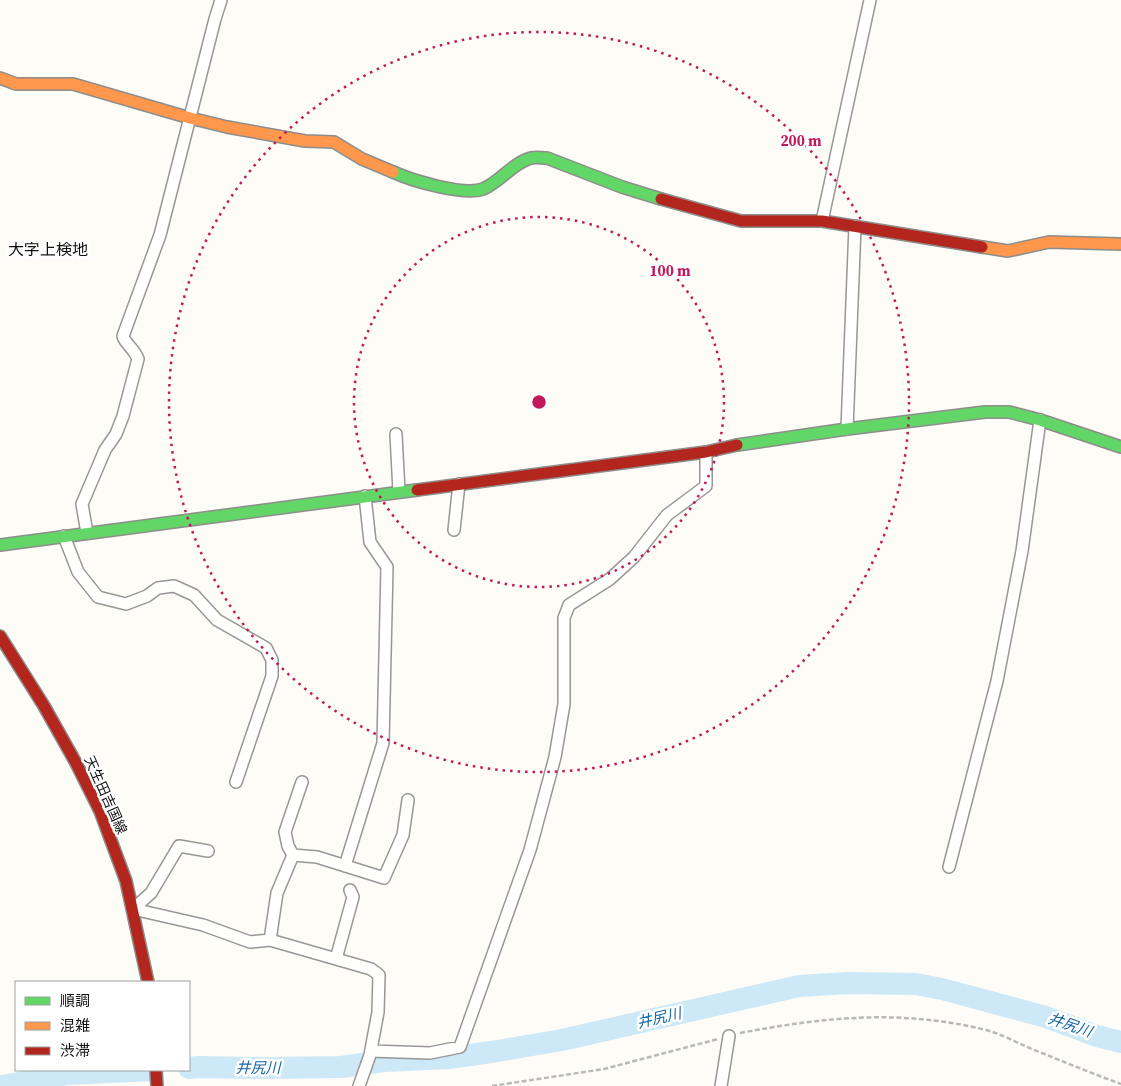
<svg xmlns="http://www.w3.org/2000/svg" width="1121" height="1086" viewBox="0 0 1121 1086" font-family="'Source Serif 4','Noto Sans JP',serif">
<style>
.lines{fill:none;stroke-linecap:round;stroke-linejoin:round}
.river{stroke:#cde8f7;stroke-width:22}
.street-casing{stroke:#979795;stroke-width:14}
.fast-casing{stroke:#8e8d8b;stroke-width:14}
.slow-casing{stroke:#8e8d8b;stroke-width:14}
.jam-casing{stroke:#8e8d8b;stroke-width:14}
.path{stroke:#b9b9b8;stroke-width:2.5;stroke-dasharray:5 2.5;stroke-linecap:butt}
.street{stroke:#fffffe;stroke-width:11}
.fast{stroke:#63d668;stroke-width:11}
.slow{stroke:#ff974d;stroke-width:11}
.jam{stroke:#b3261e;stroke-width:11}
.ring{fill:none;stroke:#c2185b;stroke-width:2.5;stroke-dasharray:2.5 5}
.labels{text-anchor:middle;stroke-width:5;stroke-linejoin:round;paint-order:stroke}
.street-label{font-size:14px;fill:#111;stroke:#fff}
.water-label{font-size:15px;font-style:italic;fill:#1768a6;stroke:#fff}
.quarter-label{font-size:16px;fill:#111;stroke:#fff}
.centre{fill:#c2185b;stroke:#fff;stroke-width:2.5}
.ring-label{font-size:15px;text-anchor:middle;font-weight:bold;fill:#c2185b;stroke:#fff;stroke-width:5;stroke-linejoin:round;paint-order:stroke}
</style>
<rect width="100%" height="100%" fill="#fdfcf7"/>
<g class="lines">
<!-- river -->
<path class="river" d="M 189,1068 L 198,1067 L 264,1068 L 341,1067 L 384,1061 L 449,1058 L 491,1052 L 562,1040 L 799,986 L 848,983 L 916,984 L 942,989 L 1046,1017 L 1097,1036 L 1121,1042
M 3,1086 L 67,1074 L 152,1070"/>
<!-- street casing -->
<g class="street-casing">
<path id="street" d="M 822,221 L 870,0
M 847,429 L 855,226
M 396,434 L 399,492
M 454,530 L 459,484
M 87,533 L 82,504 L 105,450 L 116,434 L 123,416 L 138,359 C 134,348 125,344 123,336 L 160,235 L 215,19 L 221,0
M 64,536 L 78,572 L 98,597 L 126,604 L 147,596 L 158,588 L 174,586 L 194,595 L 217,620 L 266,648 L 272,660 L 272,676 L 236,782
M 293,855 L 288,846 L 285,832 L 302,782
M 345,866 L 383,743 L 387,567 L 370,542 L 365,496
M 949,867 L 997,681 L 1022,551 L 1040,420
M 133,909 L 203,925 L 250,942 L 270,940 L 371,969 L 379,975 L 378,1012 L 370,1055 L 359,1086
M 133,909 L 151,893 L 179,846 L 208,851
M 270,940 L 277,893 L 293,855 L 317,857 L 384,878 L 403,835 L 408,800
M 336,959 L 353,897 L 350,890
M 371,1051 L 430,1053 L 460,1047 L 530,850 L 555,757 L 564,704 L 564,618 L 569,605 L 610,579 L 634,557 L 667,515 L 706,486 L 706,452
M 721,1086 L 729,1036"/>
</g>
<!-- fast casing -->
<g class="fast-casing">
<path id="fast" d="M 393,172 C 413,181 464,196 483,189 C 500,182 512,164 528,159 C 534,156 541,158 547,158 L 622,187 L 661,199
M 737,445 L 847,429 L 985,412 L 1009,412 L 1040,420 L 1121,447
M 0,545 L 417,490"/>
</g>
<!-- slow casing -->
<g class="slow-casing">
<path id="slow" d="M 0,78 L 16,84 L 73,84 L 190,118 L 227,127 L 305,141 L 334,142 L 362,159 L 393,172
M 982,247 L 1008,251 L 1049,242 L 1121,244"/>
</g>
<!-- jam casing -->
<g class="jam-casing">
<path id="jam" d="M 661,199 L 741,221 L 822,221 L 982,247
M 417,490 L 706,452 L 737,445
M 0,636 L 44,706 L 76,763 L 100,811 L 126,881 L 148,982
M 156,1070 L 157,1086"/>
</g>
<!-- path -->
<path class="path" d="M 740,1033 C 825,1017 901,1009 986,1030 C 1002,1034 1017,1043 1032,1049 C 1062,1061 1091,1073 1121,1084
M 492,1086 L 604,1069 L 718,1039"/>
<!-- street -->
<use href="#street" class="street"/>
<!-- fast -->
<use href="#fast" class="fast"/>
<!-- slow -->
<use href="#slow" class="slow"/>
<!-- jam -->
<use href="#jam" class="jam"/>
</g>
<!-- distance rings -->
<g class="ring">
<circle cx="539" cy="402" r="185"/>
<circle cx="539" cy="402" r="370"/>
</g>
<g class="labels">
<!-- street labels -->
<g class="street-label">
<text transform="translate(106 795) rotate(66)" y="5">天生田吉国線</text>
</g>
<!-- water labels -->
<g class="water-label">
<text transform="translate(659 1018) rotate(-13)" y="5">井尻川</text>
<text transform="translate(1070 1025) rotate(19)" y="5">井尻川</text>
<text x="258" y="1073">井尻川</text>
</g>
<!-- quarter labels -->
<g class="quarter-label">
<text x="48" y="255">大字上検地</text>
</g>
</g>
<circle cx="539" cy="402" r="8" class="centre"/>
<g class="ring-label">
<text x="801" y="146">200 m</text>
<text x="670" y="276">100 m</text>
</g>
<!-- legend -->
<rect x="15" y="981" width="175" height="90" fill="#ffffff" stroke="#a0a0a0"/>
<rect x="25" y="997" width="25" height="8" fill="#63d668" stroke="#a0a0a0"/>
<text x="60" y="1006" font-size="15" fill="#111111">順調</text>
<rect x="25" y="1022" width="25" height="8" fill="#ff974d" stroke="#a0a0a0"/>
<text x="60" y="1031" font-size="15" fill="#111111">混雑</text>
<rect x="25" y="1047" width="25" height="8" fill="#b3261e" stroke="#a0a0a0"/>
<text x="60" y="1056" font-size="15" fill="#111111">渋滞</text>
</svg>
